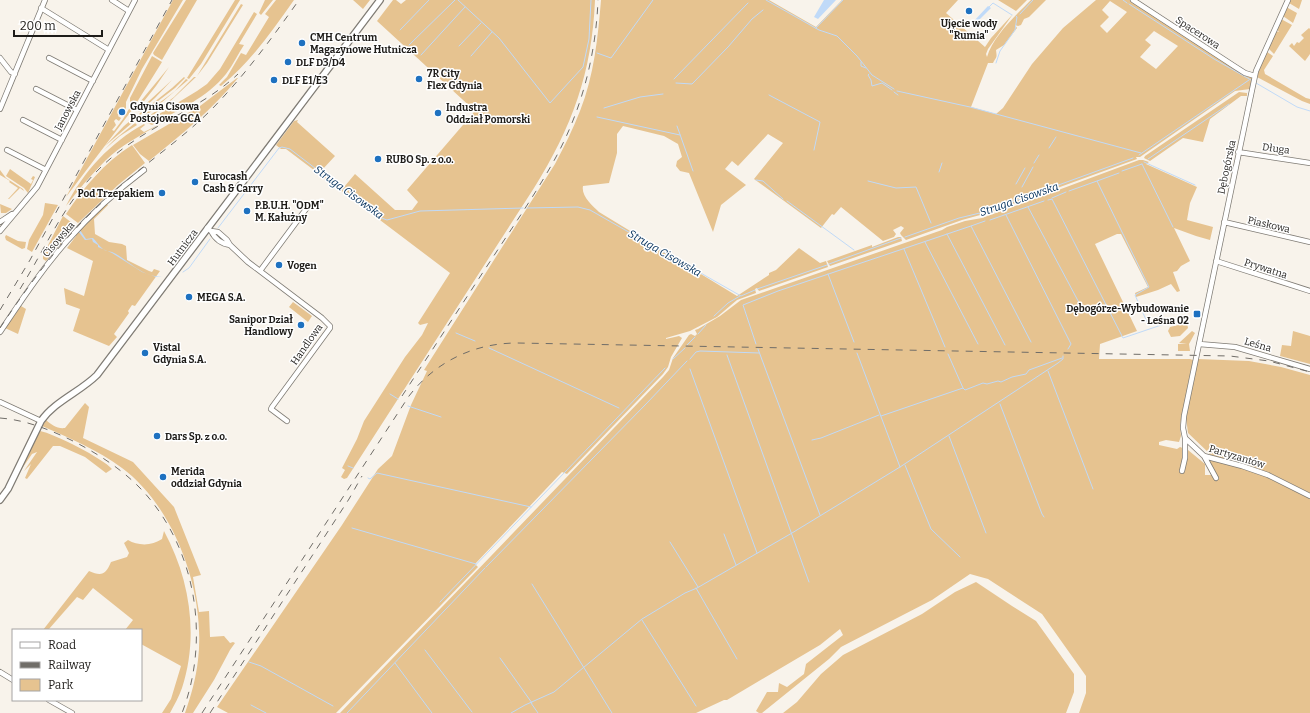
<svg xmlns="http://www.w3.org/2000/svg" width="1310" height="713" viewBox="0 0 1310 713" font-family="Bitter,serif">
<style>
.green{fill:#e6c390;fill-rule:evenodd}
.water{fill:#c0daf8}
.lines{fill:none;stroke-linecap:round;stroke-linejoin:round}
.stream{stroke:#c0daf8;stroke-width:1}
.minor-casing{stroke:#7f7b74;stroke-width:6}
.major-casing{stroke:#7f7b74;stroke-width:8}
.minor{stroke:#fff;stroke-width:4.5}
.major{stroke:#fff;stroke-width:5.5}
.rail{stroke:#706d68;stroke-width:1;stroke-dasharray:7 7;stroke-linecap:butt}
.poi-dot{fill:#1e71c0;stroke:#fff;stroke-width:1.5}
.labels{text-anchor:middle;stroke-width:3;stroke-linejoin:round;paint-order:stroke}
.poi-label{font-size:10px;font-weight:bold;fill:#1e1c19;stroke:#fff;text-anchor:start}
.street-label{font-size:10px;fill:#1e1c19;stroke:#fff}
.water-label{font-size:11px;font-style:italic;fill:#002e5a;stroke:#fff}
</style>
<rect width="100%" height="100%" fill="#f8f3eb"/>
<!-- green -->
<path class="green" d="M 173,0 L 183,0 L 142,69 L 126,102 L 126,109 L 123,107 L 118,116 L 121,118 L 119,121 L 116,119 L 114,121 L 116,125 L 112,130 L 114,131 L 123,119 L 129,109 L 131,108 L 132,110 L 66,197 Z
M 186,0 L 197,0 L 162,60 L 154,55 L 153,53 Z
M 235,0 L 240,0 L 201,64 L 189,79 L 187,78 Z
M 265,0 L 273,0 L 261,15 L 259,13 Z
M 276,0 L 294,0 C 272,31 251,62 221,86 L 219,85 L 227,77 L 241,53 L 246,55 L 269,17 L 265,14 Z
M 353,0 L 370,0 L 363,9 Z
M 393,0 L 396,0 L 401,4 L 406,0 L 595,0 C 592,73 572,127 534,188 L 347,478 L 344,479 L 341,477 L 345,470 L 342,468 L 357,439 L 364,421 L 405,357 L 422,335 L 428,323 L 420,325 L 418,323 L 450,273 L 286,149 L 281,149 L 276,145 L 294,121 L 298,120 L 297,122 L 335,156 L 322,170 L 344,187 L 355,174 L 395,210 L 412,210 L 418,202 L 407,190 L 475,111 L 377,21 Z
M 601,0 L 769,0 L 816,27 L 842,0 L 958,0 L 946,13 L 985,47 L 991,38 L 1013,14 L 988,49 L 986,54 L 987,57 C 993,36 1016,15 1031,0 L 1046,0 L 1029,17 L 1024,19 L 1021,25 L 1018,26 L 1015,25 L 1017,28 L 1004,45 L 996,50 C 997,58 997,56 993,63 L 988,63 L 971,107 L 996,114 L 1003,108 L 1032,64 L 1063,28 L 1096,0 L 1131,0 L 1253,77 L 1250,89 L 1235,91 L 1140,157 L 1136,157 L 1137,159 L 991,212 L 962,220 L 906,240 L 901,235 L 900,233 L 904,228 L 901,226 L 893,230 L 896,234 L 894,237 L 883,241 L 841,207 L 834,215 L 832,214 L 821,228 L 754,179 L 783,143 L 768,134 L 738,166 L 732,161 L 725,169 L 746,185 L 721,205 L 713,232 L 689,173 L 680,171 L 676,166 L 677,161 L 682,157 L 678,144 L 664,136 L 623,126 L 617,134 L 617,153 L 609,183 L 583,186 C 581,196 592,205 599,212 L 737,296 L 769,275 L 769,273 L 776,270 L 799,248 L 820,263 L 826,261 L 828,267 L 759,291 L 757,288 L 755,289 L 756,293 L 737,300 L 717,317 L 690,331 L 666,338 L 666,339 L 679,336 L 682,338 L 671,357 L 668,367 L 663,374 L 567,474 L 562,472 L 475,564 L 478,567 L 336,713 L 228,713 L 217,707 L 342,525 L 378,469 L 392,456 L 411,405 L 427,371 L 424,370 L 555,164 C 564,147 573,129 580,111 C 594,76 598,37 601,0 ZM 1110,1 L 1127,12 L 1107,33 L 1100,26 L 1109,17 L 1102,10 ZM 1154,31 L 1178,46 L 1156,69 L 1140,57 L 1151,45 L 1145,40 Z
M 998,0 L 1027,0 L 1016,11 Z
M 1289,0 L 1302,0 L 1299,9 L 1289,3 Z
M 241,4 L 243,5 L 207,63 L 197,76 Z
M 1288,6 L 1288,8 L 1297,13 L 1293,23 L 1283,16 L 1286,7 Z
M 254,12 L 257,14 L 239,44 L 244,45 C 238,54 233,65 226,74 C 207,98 178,110 152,125 L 147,123 L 146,122 L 197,91 L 207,84 L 220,69 Z
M 1281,19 L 1292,25 L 1274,54 L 1268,48 L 1276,31 L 1279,32 L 1276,28 Z
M 1309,28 L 1310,29 L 1310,54 L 1305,61 L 1289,46 L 1292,43 L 1294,46 L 1297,42 L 1299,43 L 1304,38 L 1301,35 Z
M 1267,52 L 1273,56 L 1264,70 L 1265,74 L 1306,98 L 1310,99 L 1310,104 L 1302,101 L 1257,77 L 1257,75 Z
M 152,56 L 162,62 L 134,107 L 130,102 L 130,98 Z
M 169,67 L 156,86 L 137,110 L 135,108 Z
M 184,77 L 185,78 L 175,88 L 140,115 L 139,114 L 172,88 Z
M 194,77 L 196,77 L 164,107 L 145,121 L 148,117 L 174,97 Z
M 237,78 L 238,78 C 212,110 181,135 149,161 L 140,154 L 133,145 L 200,106 Z
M 186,79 L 188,80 L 148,114 L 142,116 L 175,91 Z
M 172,80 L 155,98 L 139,112 L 138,111 Z
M 1239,92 L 1247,93 L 1247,96 L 1241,96 L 1210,119 L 1203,142 L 1183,138 L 1150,161 L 1144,158 L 1145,156 Z
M 137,115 L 139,117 L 105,146 L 124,126 Z
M 135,123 L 137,125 L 120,136 L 104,150 L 114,140 Z
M 162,123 C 143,134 121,145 105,161 C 91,175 78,190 66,206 C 83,172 111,142 144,124 L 145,125 L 140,129 L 144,132 Z
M 132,145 L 145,163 L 118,185 L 78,223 L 66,214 C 84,187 104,163 132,145 Z
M 1139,160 L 1143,160 L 1149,162 L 1146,164 L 1197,187 L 1190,203 L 1187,220 L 1213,227 L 1210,240 L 1196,236 L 1174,228 L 1190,261 L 1181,266 L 1177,271 L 1173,272 L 1180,291 L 1177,292 L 1171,284 L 1158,290 L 1136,297 L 1135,293 L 1148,287 L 1121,234 L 1117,234 L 1095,244 L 1137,331 L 1100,344 L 1099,359 L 1190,359 L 1193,360 L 1180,425 L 1181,436 L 1179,442 L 1166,440 L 1159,442 L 1159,445 L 1177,449 L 1180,447 L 1188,450 L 1205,464 L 1205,475 L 1211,475 L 1209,463 L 1210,454 L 1188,433 L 1186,418 L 1198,359 L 1249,361 L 1281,367 L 1310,375 L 1310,713 L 1079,713 L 1086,693 L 1086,676 L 1042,614 L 988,579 L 970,574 L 932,600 L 841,647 L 829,659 L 762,713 L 759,713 L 756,711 L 767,692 L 778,692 L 779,683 L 787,687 L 804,674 L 806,664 L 843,635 L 840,629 L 820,645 L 727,700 L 724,700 L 696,713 L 340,713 L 663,377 L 669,370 L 673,358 L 689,335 L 691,334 L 695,336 L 697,334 L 695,330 L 698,329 L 720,316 L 741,300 L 942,230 L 947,227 L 965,221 L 982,218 L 1026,202 Z
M 10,169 L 31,184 L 33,180 L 31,179 L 33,176 L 35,177 L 28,193 L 24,188 L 6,176 Z
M 0,170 L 6,178 L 23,189 L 24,191 L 20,188 L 9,199 L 8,199 L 18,188 L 9,182 L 10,181 L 0,175 Z
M 45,203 L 58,205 L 32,252 L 27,249 L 29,240 L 43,215 Z
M 106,203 L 108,205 L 94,219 L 95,234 L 109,242 L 122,244 L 126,246 L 127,260 L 149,271 L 152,272 L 154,269 L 160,271 L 135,306 L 132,305 L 128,311 L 129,313 L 114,334 L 117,337 L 109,346 L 73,331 L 80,309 L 66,304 L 64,288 L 84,296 L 93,261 L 67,248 L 76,236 L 75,234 Z
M 0,204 L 12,209 L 6,213 L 1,213 Z
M 63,216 L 76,226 L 46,261 L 43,259 L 43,255 Z
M 6,235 L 18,241 L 26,242 L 25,248 L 22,249 L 6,240 L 5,237 Z
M 898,237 L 901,237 L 902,241 L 830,266 L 827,261 L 872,245 L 872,247 Z
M 293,302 L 312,316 L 308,322 L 289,307 Z
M 21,306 L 26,309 L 18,334 L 5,328 Z
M 1187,323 L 1188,328 L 1180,336 L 1171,337 L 1168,331 L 1170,327 Z
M 1192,331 L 1195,333 L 1189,344 L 1190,351 L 1178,351 L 1178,344 L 1187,344 L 1179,343 Z
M 1293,331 L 1310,336 L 1310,364 L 1280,356 L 1282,345 L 1291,346 Z
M 85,403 L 89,407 L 83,438 L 133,462 L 174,507 L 201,575 L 193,577 L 199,612 L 209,611 L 210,637 L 224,636 L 230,643 L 233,642 L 235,643 L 230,650 L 214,680 L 193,713 L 185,713 C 191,696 196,678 198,660 C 206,595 176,508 122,468 C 98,450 69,438 42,426 L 46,420 C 52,425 57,429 65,428 Z
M 40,431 C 53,433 104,459 112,469 L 106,473 L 85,457 L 60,446 L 53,446 L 27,479 L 25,478 L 31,464 L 24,471 L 37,452 L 32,454 L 21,470 L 20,469 Z
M 164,531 C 190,579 199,636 182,688 C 179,697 174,705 170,713 L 162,713 L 171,699 L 181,666 L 141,644 L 141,630 L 125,630 L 133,620 L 93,588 L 83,600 L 77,597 L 49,629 L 43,630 L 89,571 C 102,577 106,574 111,562 L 127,557 L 129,553 L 124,543 L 128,540 C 138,546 152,546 162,539 Z
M 976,582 L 1012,606 L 1036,621 L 1074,674 L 1074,692 L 1066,713 L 783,713 L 797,702 L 821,674 L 843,655 L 922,614 L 955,592 Z"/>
<!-- water -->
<path class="water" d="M 824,0 L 836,0 L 818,19 L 814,17 Z
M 988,6 L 991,8 L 975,24 L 973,22 Z
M 80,230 L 86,239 L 93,238 C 96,241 99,246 103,249 C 105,251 109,251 112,252 C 129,260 143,279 164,276 L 156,277 L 142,272 L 112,253 L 98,247 L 98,245 L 93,242 L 92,239 L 85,240 L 78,231 Z"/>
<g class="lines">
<!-- stream -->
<path class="stream" d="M 458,0 L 499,38 L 550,103 L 583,67 L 589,39 L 591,0
M 766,0 L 819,30 L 837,36 L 857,56 L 872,75 L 894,89
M 1123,0 L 1127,3
M 1129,4 L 1214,59 L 1251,80
M 989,7 L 993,3 L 1012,15
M 1020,14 L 1033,0
M 816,28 L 843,0
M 400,30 L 429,0
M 409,45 L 455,0
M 459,46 L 481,23
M 597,53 L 611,58 L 653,0
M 421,55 L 465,7
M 471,56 L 492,32
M 861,62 L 861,66 L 866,68
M 996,63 L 1000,51 L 1015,30 L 1017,17 L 1016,16
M 869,74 L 868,75 L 871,80 L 872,86 L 882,83 L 892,90
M 674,79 L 748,3
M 676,83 L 692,84 L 728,47 L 752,19 L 763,10
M 1256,83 L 1297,107 L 1310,111
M 897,91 L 970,107 L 1141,153
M 894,92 L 898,95
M 769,95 L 820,122 L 814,150
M 604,108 L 640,97 L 663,94
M 597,117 L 680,135
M 677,126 L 693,171
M 1049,148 L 1056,137
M 1139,155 L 1249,80
M 1148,159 L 1229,104
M 1144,162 L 1195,185
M 1034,163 L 1039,155
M 1142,164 L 1173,227
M 1122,171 L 1142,164
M 939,172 L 942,163
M 1119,173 L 1097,181 L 1149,287 L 1135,295 L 1147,322
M 756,180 L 763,181 L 783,199
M 868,181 L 896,188 L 916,187 L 931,223
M 1016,184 L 1025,168
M 1022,187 L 1033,167
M 1069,191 L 1097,181
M 1052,198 L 1066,192
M 1048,200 L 1052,199 L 1123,338 L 1182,318
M 787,201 L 854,250
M 1028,207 L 1084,312
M 527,208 L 578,207 L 590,210 L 741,296 L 755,290
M 1006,215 L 1071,344 L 1068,349
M 990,220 L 1044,201
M 985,221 L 971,226 L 1031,342
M 218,228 L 279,148 L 282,147 L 290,149 L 379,217 L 387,220 L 420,211 L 523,208
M 947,234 L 1005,345
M 905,237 L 959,218 L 984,212 L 1133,158
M 925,242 L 978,344
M 904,249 L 945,347
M 829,264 L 901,238
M 183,272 L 189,268 L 210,239
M 828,274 L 854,342
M 757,289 L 827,265
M 714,316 L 728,303 L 740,296
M 456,333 L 475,341
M 698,334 L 706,325
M 756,344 L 743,305 L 778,291 L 971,226
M 687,345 L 695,337
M 489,348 L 619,408
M 758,349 L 820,515
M 857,353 L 900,467
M 948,354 L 963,388
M 727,355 L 809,582
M 673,359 L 685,348
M 690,359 L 696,352 L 700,351 L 759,353
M 690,369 L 757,553
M 1048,371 L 1093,489
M 390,394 L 398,399
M 1000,404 L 1042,514 L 1044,517
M 408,406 L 441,417
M 881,416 L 963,388 L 965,390 L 983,383 L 987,384 L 998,381 L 1001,382 L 1012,377 L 1026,374 L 1029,370 L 1062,358
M 949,436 L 986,533
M 812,440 L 821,438 L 879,415
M 905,465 L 931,529 L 960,557
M 348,466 L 353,468
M 368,478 L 370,479 L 377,473 L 531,507
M 352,528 L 476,564
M 724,534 L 736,565
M 670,542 L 698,587
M 486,567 L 646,404 L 687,361
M 532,584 L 612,713
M 696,588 L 737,659
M 440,602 L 665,368
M 642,620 L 696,706
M 425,650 L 472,712
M 500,658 L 532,703
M 249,662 L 261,666 L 333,706
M 395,663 L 432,713
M 531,703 L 538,713
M 251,705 L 266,713
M 347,713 L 485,568
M 511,713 L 525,705 L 554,692 L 642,619 L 685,593 L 697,588 L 792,533 L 900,467 L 1058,363 L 1063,359 L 1063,356"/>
<!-- minor casing -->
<g class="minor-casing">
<path id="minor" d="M 112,0 L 129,11
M 1133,0 L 1234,66 L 1245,73 L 1255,76
M 1288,0 L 1256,71 L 1184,416 L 1183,428 L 1185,438 L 1204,456 L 1242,466 L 1268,475 L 1310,496
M 41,8 L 109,50
M 0,58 L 11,72 L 15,74
M 49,58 L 93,81
M 36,89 L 77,110
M 0,109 L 45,0
M 23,120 L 62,140
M 7,150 L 46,170
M 1238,152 L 1310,163
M 0,222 L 12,214
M 1224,222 L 1310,242
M 207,228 L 211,231 L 218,232 L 227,240 L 230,245 L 248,262 L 322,318 L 330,326 L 330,328 L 272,407 L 271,409 L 287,421
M 0,231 L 37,187 L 135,0
M 211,231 C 215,239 222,244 230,245
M 1216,261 L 1310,291
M 260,271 L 309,205
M 0,332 C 21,301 42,269 67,241 C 90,215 116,191 144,170
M 1199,344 L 1235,347 L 1310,369
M 0,402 L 41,421
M 1204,456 L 1216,478
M 1182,471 L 1185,458 L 1185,438
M 0,672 L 13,680
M 49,700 L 72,713"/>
</g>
<!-- major casing -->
<g class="major-casing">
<path id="major" d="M 0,500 L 8,489 L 41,421 C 55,401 80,392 97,375 L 380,0"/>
</g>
<!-- minor -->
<use href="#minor" class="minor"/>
<!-- major -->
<use href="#major" class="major"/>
<!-- rail -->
<path class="rail" d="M 20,289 C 51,239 68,192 116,154 C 154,123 202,108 238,74
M 0,310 L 30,260 L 172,0
M 0,328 C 32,280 65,235 108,197 C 141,166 180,141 212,109 C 245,75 272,38 299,0
M 402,396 C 433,349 464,301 495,254 C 516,222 538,190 556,157 C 582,109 596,54 598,0
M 0,418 C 26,420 51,430 75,442 C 98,454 120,468 139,487 C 196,545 211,638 182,713
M 202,713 L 409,396 C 435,362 474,343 517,343 L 1230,356 L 1269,361 L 1310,372
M 210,713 L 349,499 L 362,476"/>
</g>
<!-- markers -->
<g class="poi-dot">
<circle cx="969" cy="11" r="4"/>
<circle cx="302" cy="43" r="4"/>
<circle cx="288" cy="62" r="4"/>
<circle cx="419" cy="79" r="4"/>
<circle cx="274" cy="80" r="4"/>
<circle cx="122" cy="112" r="4"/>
<circle cx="438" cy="113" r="4"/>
<circle cx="378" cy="159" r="4"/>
<circle cx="195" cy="182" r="4"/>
<circle cx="162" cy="193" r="4"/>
<circle cx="247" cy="211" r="4"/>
<circle cx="279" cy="265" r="4"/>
<circle cx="189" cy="297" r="4"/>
<rect x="1193" y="310" width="8" height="8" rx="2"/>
<circle cx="301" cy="325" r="4"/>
<circle cx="145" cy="353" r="4"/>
<circle cx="157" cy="436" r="4"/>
<circle cx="163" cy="477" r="4"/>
</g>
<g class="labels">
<!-- poi labels -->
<g class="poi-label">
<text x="969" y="27" text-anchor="middle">Ujęcie wody<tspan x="969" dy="12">"Rumia"</tspan></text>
<text x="310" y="41">CMH Centrum<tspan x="310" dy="12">Magazynowe Hutnicza</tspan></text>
<text x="296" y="66">DLF D3/D4</text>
<text x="427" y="77">7R City<tspan x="427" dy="12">Flex Gdynia</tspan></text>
<text x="282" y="84">DLF E1/E3</text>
<text x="130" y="110">Gdynia Cisowa<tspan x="130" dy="12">Postojowa GCA</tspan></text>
<text x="446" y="111">Industra<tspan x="446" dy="12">Oddział Pomorski</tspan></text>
<text x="386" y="163">RUBO Sp. z o.o.</text>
<text x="203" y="180">Eurocash<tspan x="203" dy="12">Cash &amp; Carry</tspan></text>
<text x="154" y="197" text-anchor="end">Pod Trzepakiem</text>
<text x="255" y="209">P.B.U.H. "ODM"<tspan x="255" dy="12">M. Kałużny</tspan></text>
<text x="287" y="269">Vogen</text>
<text x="197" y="301">MEGA S.A.</text>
<text x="1189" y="312" text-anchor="end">Dębogórze-Wybudowanie<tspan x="1189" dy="12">- Leśna 02</tspan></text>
<text x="293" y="323" text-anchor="end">Sanipor Dział<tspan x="293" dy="12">Handlowy</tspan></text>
<text x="153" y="351">Vistal<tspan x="153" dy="12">Gdynia S.A.</tspan></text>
<text x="165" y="440">Dars Sp. z o.o.</text>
<text x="171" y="475">Merida<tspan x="171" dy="12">oddział Gdynia</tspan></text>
</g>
<!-- street labels -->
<g class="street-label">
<text transform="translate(1198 32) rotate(33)" y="4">Spacerowa</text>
<text transform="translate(67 110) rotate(-62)" y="4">Janowska</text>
<text transform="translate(1276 148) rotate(8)" y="4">Długa</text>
<text transform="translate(1226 167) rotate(-78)" y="4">Dębogórska</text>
<text transform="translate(1269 224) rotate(13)" y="4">Piaskowa</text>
<text transform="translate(58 239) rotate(-49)" y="4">Cisowska</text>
<text transform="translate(182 247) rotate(-53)" y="4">Hutnicza</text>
<text transform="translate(1266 268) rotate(18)" y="4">Prywatna</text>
<text transform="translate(306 344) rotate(-55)" y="4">Handlowa</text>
<text transform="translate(1258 344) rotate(16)" y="4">Leśna</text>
<text transform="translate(1237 456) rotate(17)" y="4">Partyzantów</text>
</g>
<!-- water labels -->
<g class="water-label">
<text transform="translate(349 192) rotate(36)" y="4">Struga Cisowska</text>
<text transform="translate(1019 199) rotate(-19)" y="4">Struga Cisowska</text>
<text transform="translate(665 253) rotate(30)" y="4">Struga Cisowska</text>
</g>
</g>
<!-- legend -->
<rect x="12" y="629" width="130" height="72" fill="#ffffff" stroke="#a5a4a3"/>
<rect x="20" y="642" width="20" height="6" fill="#ffffff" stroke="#a5a4a3"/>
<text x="48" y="649" font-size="12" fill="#1e1c19">Road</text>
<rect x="20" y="662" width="20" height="6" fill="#706d68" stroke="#a5a4a3"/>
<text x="48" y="669" font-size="12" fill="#1e1c19">Railway</text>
<rect x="20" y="679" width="20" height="12" fill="#e6c390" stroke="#a5a4a3"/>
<text x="48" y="689" font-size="12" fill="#1e1c19">Park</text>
<!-- scale -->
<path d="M14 30v6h88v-6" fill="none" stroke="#1e1c19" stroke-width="2"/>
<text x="20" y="30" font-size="12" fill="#1e1c19" stroke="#ffffff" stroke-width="3" paint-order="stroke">200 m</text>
</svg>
